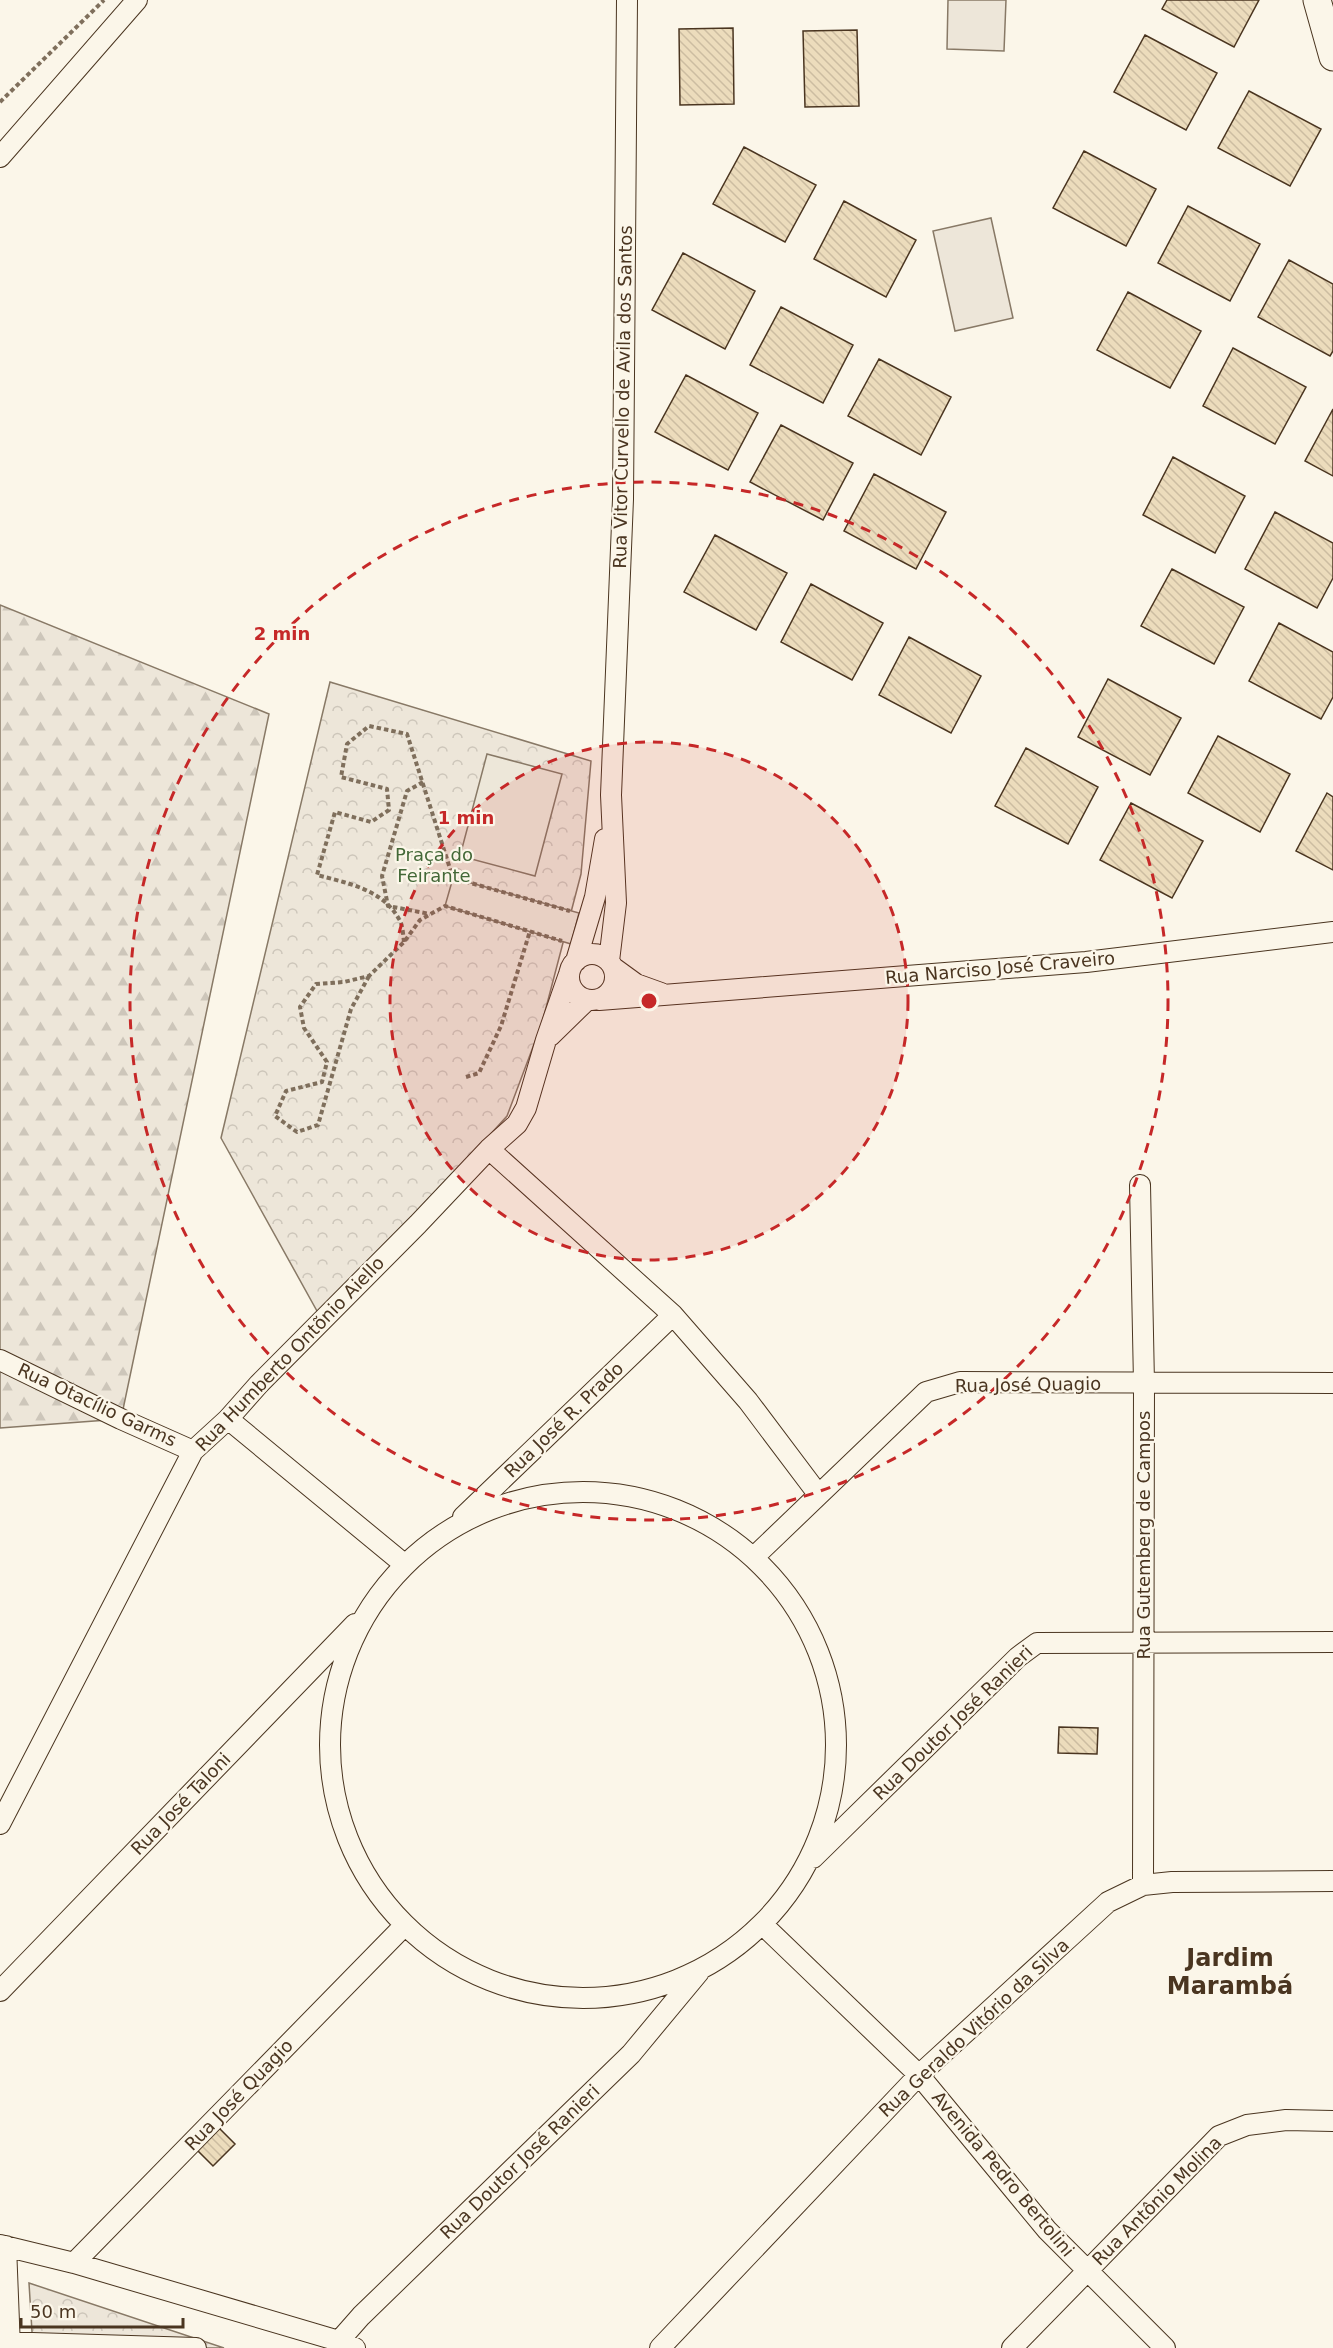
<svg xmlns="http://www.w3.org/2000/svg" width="1333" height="2348" viewBox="0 0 1333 2348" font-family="'DejaVu Sans',sans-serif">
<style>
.forest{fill:url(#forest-firs);stroke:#887966;stroke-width:1.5}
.park{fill:url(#park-crowns);stroke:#887966;stroke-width:1.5}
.pitch{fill:#ede6d9;stroke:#887966;stroke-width:1.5}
.parking{fill:#ede7d9;stroke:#887966;stroke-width:1.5}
.building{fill:url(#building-back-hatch);stroke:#4a3520;stroke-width:1.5}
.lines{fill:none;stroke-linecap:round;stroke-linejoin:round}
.street-casing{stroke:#4a3520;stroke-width:22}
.secondary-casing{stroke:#4a3520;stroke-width:29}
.path{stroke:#7f6f5c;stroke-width:4;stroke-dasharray:4.5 3;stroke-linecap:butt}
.street{stroke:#fbf6e9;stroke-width:20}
.secondary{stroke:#fbf6e9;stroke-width:27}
.ring{fill:none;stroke:#c62828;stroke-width:3;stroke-dasharray:10 8}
.labels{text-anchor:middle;stroke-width:4.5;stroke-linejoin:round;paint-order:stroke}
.street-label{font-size:18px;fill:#4a3520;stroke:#fbf6e9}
.park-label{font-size:18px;fill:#436837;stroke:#fbf6e9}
.district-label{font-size:24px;font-weight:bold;fill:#4a3520;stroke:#fbf6e9}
.centre{fill:#c62828;stroke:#fbf6e9;stroke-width:3}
.ring-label{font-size:18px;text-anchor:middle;font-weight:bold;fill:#c62828;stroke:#fbf6e9;stroke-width:4.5;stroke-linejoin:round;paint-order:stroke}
</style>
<defs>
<pattern id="forest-firs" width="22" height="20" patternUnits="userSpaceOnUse" patternTransform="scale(1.5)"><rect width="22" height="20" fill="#ede6d9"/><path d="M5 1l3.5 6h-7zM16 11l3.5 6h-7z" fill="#cdc6ba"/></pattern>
<pattern id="park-crowns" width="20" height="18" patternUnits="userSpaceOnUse" patternTransform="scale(1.5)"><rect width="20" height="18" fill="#ede6d9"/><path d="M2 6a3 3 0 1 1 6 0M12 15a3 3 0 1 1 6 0" fill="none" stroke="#cdc6ba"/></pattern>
<pattern id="building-back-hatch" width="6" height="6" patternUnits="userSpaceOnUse" patternTransform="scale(1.5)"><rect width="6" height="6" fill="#ecdcbc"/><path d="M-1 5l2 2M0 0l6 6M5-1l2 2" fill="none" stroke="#ccbda1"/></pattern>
</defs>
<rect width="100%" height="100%" fill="#fbf6e9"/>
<!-- forest -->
<path class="forest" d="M 0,605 L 269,714 L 121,1419 L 0,1428 Z"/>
<!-- park -->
<path class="park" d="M 330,682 L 591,761 L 581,874 L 542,1023 L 507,1116 L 322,1320 L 221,1138 Z
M 29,2283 L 224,2348 L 33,2348 Z"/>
<!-- pitch -->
<path class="pitch" d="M 948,0 L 1006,0 L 1004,51 L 947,49 Z
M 991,218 L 1013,318 L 955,331 L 933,231 Z"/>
<!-- parking -->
<path class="parking" d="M 487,754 L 562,774 L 535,876 L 460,856 Z
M 453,878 L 579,913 L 571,944 L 445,906 Z"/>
<!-- building -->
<path class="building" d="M 1167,0 L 1259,0 L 1234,47 L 1162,9 Z
M 733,28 L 734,104 L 680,105 L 679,29 Z
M 857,30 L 859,106 L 805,107 L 803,31 Z
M 1145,35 L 1217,73 L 1186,130 L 1114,92 Z
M 1249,91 L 1321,129 L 1290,186 L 1218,148 Z
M 744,147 L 816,185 L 785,242 L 713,204 Z
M 1084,151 L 1156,189 L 1126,246 L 1053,208 Z
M 844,201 L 916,240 L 886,297 L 814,259 Z
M 1188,206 L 1260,244 L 1230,301 L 1158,263 Z
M 683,253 L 755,291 L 725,349 L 652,310 Z
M 1289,260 L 1333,284 L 1333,351 L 1330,356 L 1258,317 Z
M 1128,292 L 1201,331 L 1170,388 L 1097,350 Z
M 781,307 L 853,345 L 823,403 L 750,365 Z
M 1233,348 L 1306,387 L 1275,444 L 1203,406 Z
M 879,359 L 951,397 L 921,455 L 848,416 Z
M 686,375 L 758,413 L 728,470 L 655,432 Z
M 1333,409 L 1333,476 L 1305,461 Z
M 781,425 L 853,463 L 823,520 L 750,482 Z
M 1173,457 L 1245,496 L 1215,553 L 1143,515 Z
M 874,474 L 946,512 L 916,569 L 844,531 Z
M 1275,512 L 1333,543 L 1333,578 L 1317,608 L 1245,569 Z
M 715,535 L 787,573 L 756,630 L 684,592 Z
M 1172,569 L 1244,607 L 1214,664 L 1141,626 Z
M 811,584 L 883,623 L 852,680 L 781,642 Z
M 1279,623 L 1333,652 L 1333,697 L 1321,719 L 1249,681 Z
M 909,637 L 981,676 L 951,733 L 879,695 Z
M 1108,679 L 1181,718 L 1150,775 L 1078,737 Z
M 1218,736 L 1290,774 L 1260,832 L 1188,793 Z
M 1026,748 L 1098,787 L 1068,844 L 995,806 Z
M 1327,793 L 1333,797 L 1333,870 L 1296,851 Z
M 1131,803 L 1203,841 L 1172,898 L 1100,860 Z
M 1059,1727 L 1098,1728 L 1097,1754 L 1058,1753 Z
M 219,2128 L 235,2144 L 213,2166 L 197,2150 Z"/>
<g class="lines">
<!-- street casing -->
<g class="street-casing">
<path id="street" d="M 0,157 L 137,0
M569 977a23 23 0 1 1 46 0a23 23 0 1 1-46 0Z
M 576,961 L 595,897 L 605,839
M 609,961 L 616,903 L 611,795 L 623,499 L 627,0
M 614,968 L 636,984 L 661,993
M 599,1000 L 1086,962 L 1333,932
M 550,1036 L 587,1000
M 489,1149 L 673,1315 L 748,1401 L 818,1494
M 1140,1185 L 1144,1383 L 1143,1885
M 0,1360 L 121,1419 L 193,1451
M 228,1419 L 404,1564
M330 1745a253 253 0 1 1 506 0a253 253 0 1 1-506 0Z
M 463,1517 L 673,1315
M 754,1557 L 926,1392 L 960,1382 L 1333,1383
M 0,1824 L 193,1451 L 228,1419 L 259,1384 L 418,1224 L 489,1149 L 517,1124 L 526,1108 L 546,1040 L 569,974
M 813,1858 L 1018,1657 L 1037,1643 L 1333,1642
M 763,1925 L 919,2075 L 1047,2230 L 1165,2348
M 0,1991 L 355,1624
M 0,2245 L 74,2263 L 339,2341 L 355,2348
M 6,2246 L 10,2348
M 74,2263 L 404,1926
M 0,2342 L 196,2348
M 338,2348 L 339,2341 L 361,2316 L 631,2054 L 699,1972
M 660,2348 L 919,2075 L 1108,1902 L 1143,1885 L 1172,1882 L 1333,1881
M 1012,2348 L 1219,2136 L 1247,2125 L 1286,2120 L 1333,2121"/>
</g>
<!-- secondary casing -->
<g class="secondary-casing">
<path id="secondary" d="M 1317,0 L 1333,57"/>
</g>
<!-- path -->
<path class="path" d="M 0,102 L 104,0
M 423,782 L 407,791 L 382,876 L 388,906 L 430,914
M 404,942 C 403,935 403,925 399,919 C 382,889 347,883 317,875 L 335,812 L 371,822 L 389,810 L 387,789 L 341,777 L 347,744 L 369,726 L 407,734 L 453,878 L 570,911
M 369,976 L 351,1009 L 318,1125 L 297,1132 L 275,1116 L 286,1091 L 322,1082 L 327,1062 L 304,1028 L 300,1007 L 316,984 L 344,982 L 369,976 L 404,942 L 420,920 L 445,906 L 562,941
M 466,1077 L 479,1073 L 501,1026 L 530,931"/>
<!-- street -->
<use href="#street" class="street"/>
<!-- secondary -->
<use href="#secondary" class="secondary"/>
</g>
<!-- distance rings -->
<circle cx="649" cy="1001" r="259" fill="#c62828" fill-opacity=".12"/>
<g class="ring">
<circle cx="649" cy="1001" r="259"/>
<circle cx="649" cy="1001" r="519"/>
</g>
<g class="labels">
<!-- street labels -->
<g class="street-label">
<text transform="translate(623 397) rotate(-89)" y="6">Rua Vitor Curvello de Avila dos Santos</text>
<text transform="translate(1000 968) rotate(-5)" y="6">Rua Narciso José Craveiro</text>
<text transform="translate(290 1354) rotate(-46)" y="6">Rua Humberto Ontõnio Aiello</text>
<text transform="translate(1028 1385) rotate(-1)" y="6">Rua José Quagio</text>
<text transform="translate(97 1405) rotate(25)" y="6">Rua Otacílio Garms</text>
<text transform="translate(564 1420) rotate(-44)" y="6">Rua José R. Prado</text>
<text transform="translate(1144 1535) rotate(-90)" y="6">Rua Gutemberg de Campos</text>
<text transform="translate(953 1723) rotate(-44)" y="6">Rua Doutor José Ranieri</text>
<text transform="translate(181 1804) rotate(-46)" y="6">Rua José Taloni</text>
<text transform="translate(974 2028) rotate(-43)" y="6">Rua Geraldo Vitório da Silva</text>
<text transform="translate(239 2095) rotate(-46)" y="6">Rua José Quagio</text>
<text transform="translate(520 2162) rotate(-44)" y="6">Rua Doutor José Ranieri</text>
<text transform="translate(1003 2174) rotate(50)" y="6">Avenida Pedro Bertolini</text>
<text transform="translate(1157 2201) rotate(-45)" y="6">Rua Antônio Molina</text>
</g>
<!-- park labels -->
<g class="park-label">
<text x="434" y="861">Praça do<tspan x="434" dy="21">Feirante</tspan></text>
</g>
<!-- district labels -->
<g class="district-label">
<text x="1230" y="1966">Jardim<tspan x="1230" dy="28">Marambá</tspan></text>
</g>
</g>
<circle cx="649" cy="1001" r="9" class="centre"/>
<g class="ring-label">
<text x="282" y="640">2 min</text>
<text x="466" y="824">1 min</text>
</g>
<!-- scale -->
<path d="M21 2318v9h162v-9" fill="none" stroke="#4a3520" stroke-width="3"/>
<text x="30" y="2318" font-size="18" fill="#4a3520" stroke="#fbf6e9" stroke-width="4.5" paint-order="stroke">50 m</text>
</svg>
